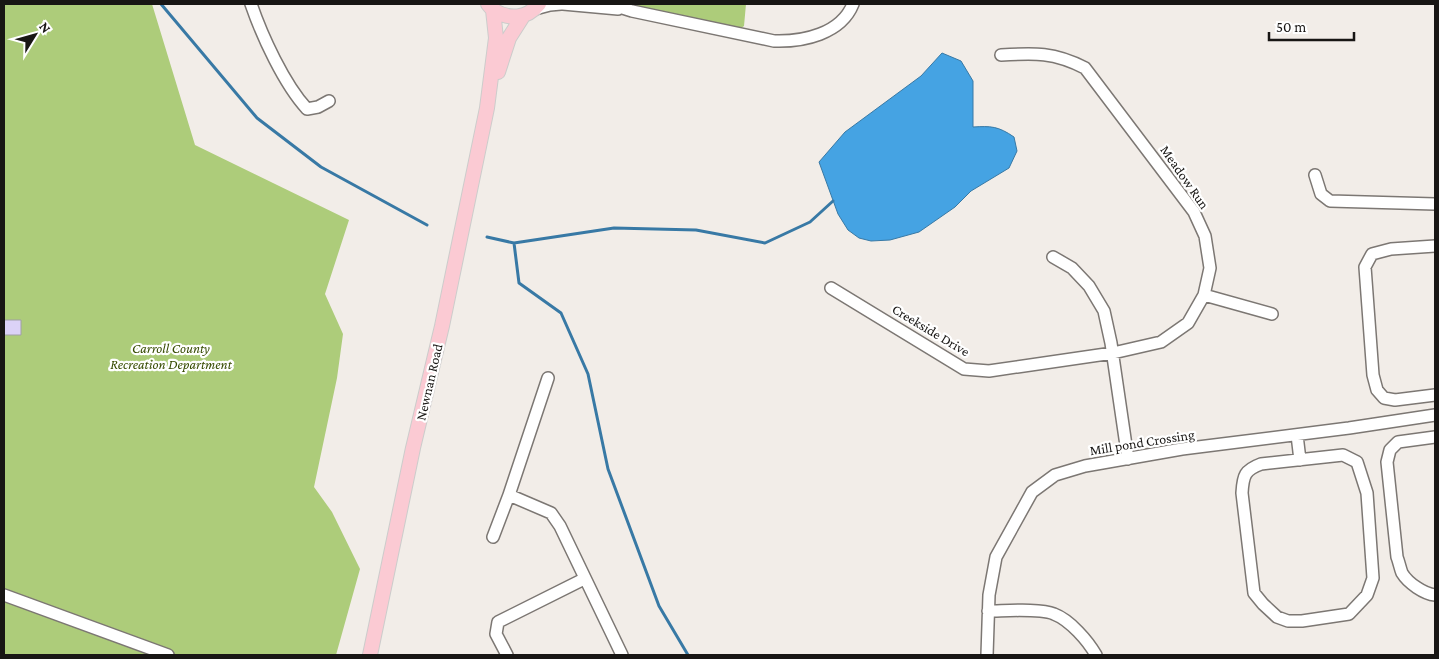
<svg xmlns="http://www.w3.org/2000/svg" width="1439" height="659" viewBox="0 0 1439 659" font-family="'Crimson Pro',serif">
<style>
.green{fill:#adcc7a}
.water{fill:#45a3e3;stroke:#3879a5}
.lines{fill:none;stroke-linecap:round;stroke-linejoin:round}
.stream{stroke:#3879a5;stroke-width:3}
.building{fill:#dbd2f7;stroke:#a09fa5}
.minor-casing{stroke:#7c7773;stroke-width:14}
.major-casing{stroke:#cccccb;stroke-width:16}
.minor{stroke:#fff;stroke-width:11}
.major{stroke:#fbcad3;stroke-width:14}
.labels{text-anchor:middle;stroke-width:4.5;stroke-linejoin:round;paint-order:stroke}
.street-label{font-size:14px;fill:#181614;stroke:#fff}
.park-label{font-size:14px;font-style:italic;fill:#364b01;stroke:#fff}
</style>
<rect width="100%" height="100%" fill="#f2ede8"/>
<!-- green -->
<path class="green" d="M 4,4 L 152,4 L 195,145 L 349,220 L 325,294 L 343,334 L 337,378 L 314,487 L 332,512 L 360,569 L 336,655 L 4,655 Z
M 628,4 L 746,4 L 744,26 L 734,33 Z"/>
<!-- water -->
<path class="water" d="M 942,53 L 961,61 L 973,81 L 973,127 C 991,126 998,126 1014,137 L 1017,151 L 1009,168 L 971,191 L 955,207 L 919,232 L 890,240 L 871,241 L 859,238 L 848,230 L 838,214 L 819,162 L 845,132 L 921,76 Z"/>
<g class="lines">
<!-- stream -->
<path class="stream" d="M 161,4 L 257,118 L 321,167 L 427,225
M 487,237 L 514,243 L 614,228 L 696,230 L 765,243 L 810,222 L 833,201
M 514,243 L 519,283 L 561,313 L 588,374 L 608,469 L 659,606 L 688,655"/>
</g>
<!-- building -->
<path class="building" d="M 4,320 L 21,320 L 21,335 L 4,335 Z"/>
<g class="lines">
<!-- minor casing -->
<g class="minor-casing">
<path id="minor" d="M 251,4 C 262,36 284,84 307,109 L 318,107 L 329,101
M 563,4 L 618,9
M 610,4 L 632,11 L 774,41 C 803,42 841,34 853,4
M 535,9 L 550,5 L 561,4
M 1315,175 L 1321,194 L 1330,201 L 1435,204
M 1435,246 L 1391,249 L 1372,254 L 1365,267 L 1373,375 L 1377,390 L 1384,398 L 1395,400 L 1435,395
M 1053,257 L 1072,268 L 1089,286 L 1104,311 L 1111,343 L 1128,459
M 831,288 L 964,369 L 989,371 L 1113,353 L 1161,342 L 1188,323 L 1204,295 L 1210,268 L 1205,236 L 1194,212 L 1085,68 C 1054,52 1035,53 1001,55
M 1204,295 L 1272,314
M 548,378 L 509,495 L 551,513 L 560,526 L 622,655
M 1297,435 L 1300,460
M 1435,437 L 1398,442 L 1390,450 L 1387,462 L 1397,557 C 1399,562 1400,568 1402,573 C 1408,583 1424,594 1435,595
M 1343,455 L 1357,462 L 1367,493 L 1373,578 L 1367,595 L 1349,614 L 1302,621 L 1288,621 L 1277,617 L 1263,604 L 1254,593 L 1242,493 C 1243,475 1245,470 1261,464 Z
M 493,537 L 509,495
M 4,595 L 168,655
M 988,611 C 1004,611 1040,608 1054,614 C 1070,620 1088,641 1096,655
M 507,655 L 496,634 L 498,622 L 584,579
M 987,655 L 989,595 L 996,557 L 1032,492 L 1055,475 L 1085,466 L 1182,449 L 1349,428 L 1435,415"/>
</g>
<!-- major casing -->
<g class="major-casing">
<path id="major" d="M 493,10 C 509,20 527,19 539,4
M 498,72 L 509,38 L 523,16
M 370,655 L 413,448 L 442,326 L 487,108 L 496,38 L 493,10 L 488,4"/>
</g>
<!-- minor -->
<use href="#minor" class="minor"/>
<!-- major -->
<use href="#major" class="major"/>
</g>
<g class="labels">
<!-- street labels -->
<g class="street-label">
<text transform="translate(1185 177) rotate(55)" y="5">Meadow Run</text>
<text transform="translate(931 330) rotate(31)" y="5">Creekside Drive</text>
<text transform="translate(429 382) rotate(-77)" y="5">Newnan Road</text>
<text transform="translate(1142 442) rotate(-9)" y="5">Mill pond Crossing</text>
</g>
<!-- park labels -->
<g class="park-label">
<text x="171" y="353">Carroll County<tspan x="171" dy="16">Recreation Department</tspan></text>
</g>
</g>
<!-- border -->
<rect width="1439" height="659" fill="none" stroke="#181614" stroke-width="10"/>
<!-- north arrow -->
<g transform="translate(35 35) rotate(53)" stroke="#ffffff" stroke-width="4" paint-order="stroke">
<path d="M0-4L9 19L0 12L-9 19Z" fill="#181614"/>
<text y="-8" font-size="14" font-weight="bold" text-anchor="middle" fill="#181614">N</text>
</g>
<!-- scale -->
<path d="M1269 32v8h85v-8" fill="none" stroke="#181614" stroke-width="2.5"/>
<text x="1276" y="32" font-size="15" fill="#181614" stroke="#ffffff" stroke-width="4" paint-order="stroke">50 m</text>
</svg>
